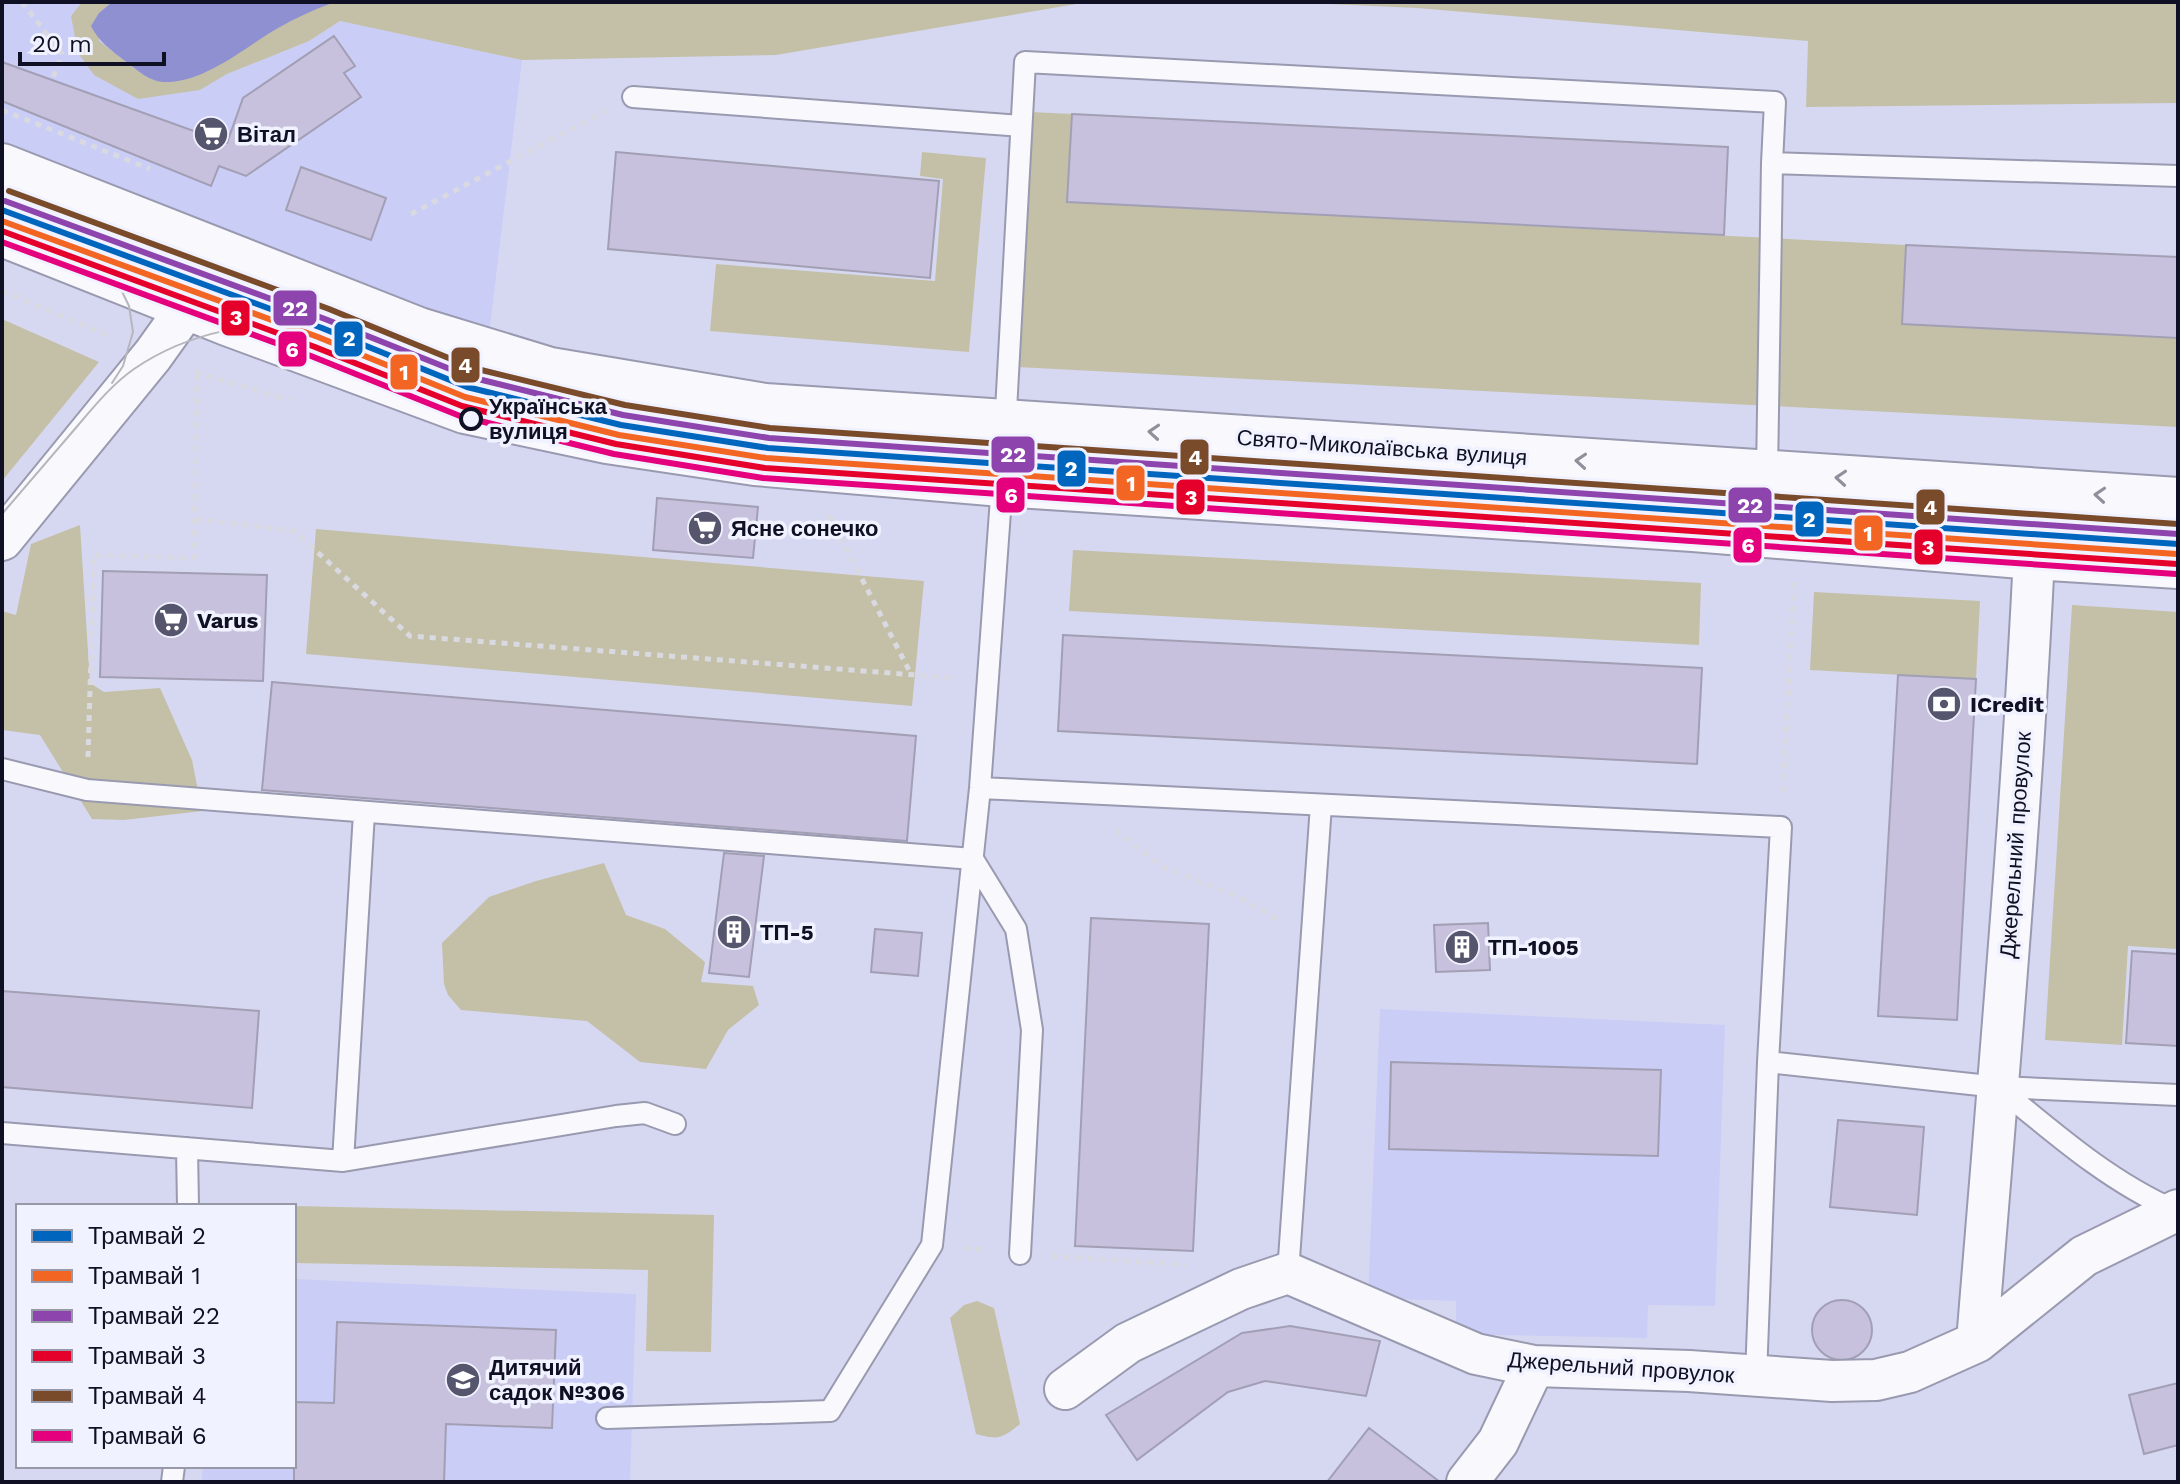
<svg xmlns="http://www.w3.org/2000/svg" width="2180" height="1484" viewBox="0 0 2180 1484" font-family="'Work Sans',sans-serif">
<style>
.built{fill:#cacdf6}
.green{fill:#c4c0a7}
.water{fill:#8f90d2}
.building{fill:#c7c1de;stroke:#a29fb5;stroke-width:2}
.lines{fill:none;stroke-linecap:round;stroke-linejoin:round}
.lane-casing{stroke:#999ab0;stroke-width:24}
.street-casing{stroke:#999ab0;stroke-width:44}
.secondary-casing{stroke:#999ab0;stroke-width:48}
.path{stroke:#d9d9e1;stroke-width:5;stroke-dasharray:6 6;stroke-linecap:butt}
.lane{stroke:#f9f9fd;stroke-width:20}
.street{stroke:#f9f9fd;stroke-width:40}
.secondary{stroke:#f9f9fd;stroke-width:44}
.tram{stroke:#b6b6bc;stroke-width:2}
.tram-1-casing{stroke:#f1f2ff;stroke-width:12}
.tram-2-casing{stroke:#f1f2ff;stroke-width:12}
.tram-3-casing{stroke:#f1f2ff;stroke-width:12}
.tram-4-casing{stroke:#f1f2ff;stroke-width:12}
.tram-5-casing{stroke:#f1f2ff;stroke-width:12}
.tram-6-casing{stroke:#f1f2ff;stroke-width:12}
.tram-1{stroke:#0065bd;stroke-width:6}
.tram-2{stroke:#f26522;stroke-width:6}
.tram-3{stroke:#8e44ad;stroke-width:6}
.tram-4{stroke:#e4002b;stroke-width:6}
.tram-5{stroke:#7a4b2a;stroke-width:6}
.tram-6{stroke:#e5007d;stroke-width:6}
.oneway{stroke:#90909c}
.stop-dot{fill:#f1f2ff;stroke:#101025;stroke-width:4}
.labels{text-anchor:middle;stroke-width:7;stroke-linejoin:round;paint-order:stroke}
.poi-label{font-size:22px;font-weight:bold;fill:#101025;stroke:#f1f2ff;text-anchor:start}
.stop-label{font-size:22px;font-weight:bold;fill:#101025;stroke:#f1f2ff;text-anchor:start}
.street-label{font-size:22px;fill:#101025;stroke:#f1f2ff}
.line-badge{stroke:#f1f2ff;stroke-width:3}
.badge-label{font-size:22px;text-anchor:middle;font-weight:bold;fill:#fff}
</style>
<rect width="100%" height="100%" fill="#d6d8f2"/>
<!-- built -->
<path class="built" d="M 2,2 L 82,2 L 71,16 L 200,90 L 227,74 L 309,41 L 340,21 L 522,60 L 487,351 L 2,166 Z
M 1380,1009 L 1725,1025 L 1715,1306 L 1648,1305 L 1647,1338 L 1456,1334 L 1456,1301 L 1368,1298 Z
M 294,1279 L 636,1294 L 630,1482 L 202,1482 L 203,1466 L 294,1466 Z"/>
<!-- green -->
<path class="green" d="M 82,2 L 112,2 L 99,13 L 99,41 L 141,73 L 269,2 L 1088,2 L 776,55 L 522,60 L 340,21 L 309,41 L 227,74 L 200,90 L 138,99 L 94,75 L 78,53 L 71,16 Z
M 1285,2 L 2178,2 L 2178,103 L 1806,107 L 1808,41 L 1417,8 Z
M 1031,112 L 1072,114 L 1067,202 L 1906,245 L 1902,324 L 2178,338 L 2178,427 L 1017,367 Z
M 922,152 L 986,158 L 969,352 L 710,331 L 716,264 L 935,281 L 943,179 L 920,176 Z
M 2,319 L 99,362 L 2,481 Z
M 80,525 L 90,683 L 104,692 L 160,688 L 192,760 L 202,811 L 124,820 L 92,819 L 40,735 L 2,730 L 2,611 L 16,615 L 31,544 Z
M 316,529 L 924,581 L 912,706 L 306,654 Z
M 1073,550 L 1701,583 L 1699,645 L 1069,611 Z
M 1814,592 L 1980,601 L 1976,679 L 1810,670 Z
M 2072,605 L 2178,612 L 2178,949 L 2128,946 L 2122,1045 L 2045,1040 Z
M 604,863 L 626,915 L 665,929 L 705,962 L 701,982 L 753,986 L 759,1005 L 728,1030 L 706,1069 L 640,1062 L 587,1021 L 461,1010 L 448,995 L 444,984 L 442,943 L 489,897 L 536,881 Z
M 294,1206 L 714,1215 L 711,1352 L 646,1351 L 648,1270 L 294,1263 Z
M 977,1301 L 994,1308 L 1020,1424 C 1001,1439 999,1440 976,1434 L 950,1318 L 964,1305 Z"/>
<!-- water -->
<path class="water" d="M 112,2 L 335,2 C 312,10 289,21 268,34 C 240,52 203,81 168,82 C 150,83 139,71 125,61 C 111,50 99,42 91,26 L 99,13 Z"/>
<!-- building -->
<path class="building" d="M 334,36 L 355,66 L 344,73 L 361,97 L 246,176 L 219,166 L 211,186 L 2,101 L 2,62 L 227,143 L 243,98 Z
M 1072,114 L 1728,147 L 1724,235 L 1067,202 Z
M 616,152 L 939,181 L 930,278 L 608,249 Z
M 301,167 L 386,198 L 371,240 L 286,210 Z
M 1906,245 L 2178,257 L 2178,338 L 1902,324 Z
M 657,498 L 758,507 L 753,558 L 653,550 Z
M 103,571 L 267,575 L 263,681 L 100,677 Z
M 1063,635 L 1702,668 L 1697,764 L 1058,731 Z
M 1898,675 L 1976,679 L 1957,1020 L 1878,1016 Z
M 272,682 L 916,736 L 907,841 L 262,790 Z
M 724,853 L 764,856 L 749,977 L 709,973 Z
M 1091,918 L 1209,924 L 1193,1251 L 1075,1246 Z
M 1488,923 L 1490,970 L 1436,972 L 1434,925 Z
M 875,929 L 922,933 L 918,976 L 871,972 Z
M 2132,951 L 2178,954 L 2178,1046 L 2126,1043 Z
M 2,991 L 259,1011 L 252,1108 L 2,1087 Z
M 1391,1062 L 1661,1070 L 1658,1156 L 1389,1149 Z
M 1838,1120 L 1924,1127 L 1917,1215 L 1830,1207 Z
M1812 1330a30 30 0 1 1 60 0a30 30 0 1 1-60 0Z
M 337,1322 L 556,1330 L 552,1428 L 446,1424 L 444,1482 L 294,1482 L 294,1402 L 334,1403 Z
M 1290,1326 L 1380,1341 L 1366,1396 L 1265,1381 L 1228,1392 L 1137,1460 L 1106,1415 L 1242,1333 Z
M 2178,1383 L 2178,1445 L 2144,1454 L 2129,1395 Z
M 1369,1428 L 1440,1482 L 1327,1482 Z"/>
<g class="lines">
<!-- lane casing -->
<g class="lane-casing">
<path id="lane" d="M 633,97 L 1021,126
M 1766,535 L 1772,163
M 2,769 L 87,790 L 973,859
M 980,788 L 1781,827 L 1768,1062 L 1998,1087 L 2178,1095
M 973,859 L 1016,929 L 1032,1030 L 1020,1254
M 1998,1087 C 2053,1132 2108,1181 2174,1210
M 2,1133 L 343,1161 L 616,1116 L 645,1113 L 675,1124
M 187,1148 L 188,1206
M 343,1161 L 364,813
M 1288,1273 L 1321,805
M 1756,1376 L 1768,1062
M 607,1418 L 830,1411 L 932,1245 L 980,788 L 1002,484 L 1025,62 L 1775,102 L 1772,163 L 2178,176
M 172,1482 L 174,1466"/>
</g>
<!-- street casing -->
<g class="street-casing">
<path id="street" d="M 2,540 L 153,355 L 188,306 L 212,248
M 1977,1342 C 2000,1059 2025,775 2037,491
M 1065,1389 L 1128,1343 L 1241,1289 L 1288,1273 L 1476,1354 L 1534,1366 L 1689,1371 L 1832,1381 L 1876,1380 L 1910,1372 L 1977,1342 L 2084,1256 L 2178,1210
M 1467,1482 L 1498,1442 L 1534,1366"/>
</g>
<!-- secondary casing -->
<g class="secondary-casing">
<path id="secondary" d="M 2,166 L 419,330 L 550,370 L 765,406 L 2178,500
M 2,234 L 227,323 L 465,411 L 607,441 L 755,463 L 1002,484 L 1693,529 L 2034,557 L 2178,566"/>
</g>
<!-- path -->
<path class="path" d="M 22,2 L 62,54 L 52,80
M 2,110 L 150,169
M 411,214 L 605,111
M 2,291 L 111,337
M 195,372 L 289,400
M 829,515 L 911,674
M 195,519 L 294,531 L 410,636 L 955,678
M 88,757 L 94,555 L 194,558 L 197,373
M 1783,792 L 1794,582
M 1115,830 L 1161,866 L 1239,897 L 1280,921
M 964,1248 L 986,1250
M 1052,1256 L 1186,1265"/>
<!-- lane -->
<use href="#lane" class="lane"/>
<!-- street -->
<use href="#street" class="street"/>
<!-- secondary -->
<use href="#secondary" class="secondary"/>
<!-- tram -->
<path class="tram" d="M 60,215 L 100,246 L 129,306 L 133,332 L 123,366 L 112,383
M 2,514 C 26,486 50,458 74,430 C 92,409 111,385 134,369 C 188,332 258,318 322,328"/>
<!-- tram-1 casing -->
<g class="tram-1-casing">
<path id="tram-1" d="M 2,210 L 322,328 L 467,387 L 621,425 L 768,448 L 2178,544"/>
</g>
<!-- tram-2 casing -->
<g class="tram-2-casing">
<path id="tram-2" d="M 2,221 L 318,337 L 465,397 L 619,435 L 766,458 L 2177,554"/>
</g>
<!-- tram-3 casing -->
<g class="tram-3-casing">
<path id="tram-3" d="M 5,201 L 325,319 L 470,377 L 623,415 L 769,438 L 2178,534"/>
</g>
<!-- tram-4 casing -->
<g class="tram-4-casing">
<path id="tram-4" d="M 2,231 L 315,347 L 462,406 L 616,444 L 765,468 L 2177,564"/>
</g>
<!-- tram-5 casing -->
<g class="tram-5-casing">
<path id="tram-5" d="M 9,191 L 329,309 L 473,368 L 625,405 L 770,428 L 2178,524"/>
</g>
<!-- tram-6 casing -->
<g class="tram-6-casing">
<path id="tram-6" d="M 2,242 L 311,356 L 460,416 L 614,454 L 763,478 L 2176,574"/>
</g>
<!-- tram-1 -->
<use href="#tram-1" class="tram-1"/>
<!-- tram-2 -->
<use href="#tram-2" class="tram-2"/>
<!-- tram-3 -->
<use href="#tram-3" class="tram-3"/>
<!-- tram-4 -->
<use href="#tram-4" class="tram-4"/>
<!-- tram-5 -->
<use href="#tram-5" class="tram-5"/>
<!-- tram-6 -->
<use href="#tram-6" class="tram-6"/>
</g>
<!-- one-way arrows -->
<defs><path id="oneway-chevron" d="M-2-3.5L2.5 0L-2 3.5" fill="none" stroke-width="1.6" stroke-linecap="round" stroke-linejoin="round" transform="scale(2)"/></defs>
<g class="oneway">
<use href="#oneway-chevron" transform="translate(1154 432) rotate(-176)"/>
<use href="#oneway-chevron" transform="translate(1581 461) rotate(-176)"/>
<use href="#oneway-chevron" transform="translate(1841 478) rotate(-176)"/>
<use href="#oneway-chevron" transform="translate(2100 495) rotate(-176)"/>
</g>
<!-- icons -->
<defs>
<g id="supermarket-disc" transform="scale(1.8)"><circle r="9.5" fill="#55566d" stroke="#f1f2ff"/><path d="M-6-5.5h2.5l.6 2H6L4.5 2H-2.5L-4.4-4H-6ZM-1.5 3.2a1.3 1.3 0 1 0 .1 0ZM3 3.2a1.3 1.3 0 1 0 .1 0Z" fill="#fff"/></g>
<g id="bank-disc" transform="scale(1.8)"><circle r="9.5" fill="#55566d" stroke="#f1f2ff"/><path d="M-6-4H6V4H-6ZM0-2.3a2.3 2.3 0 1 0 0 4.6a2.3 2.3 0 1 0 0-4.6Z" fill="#fff"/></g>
<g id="building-disc" transform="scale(1.8)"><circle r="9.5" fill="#55566d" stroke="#f1f2ff"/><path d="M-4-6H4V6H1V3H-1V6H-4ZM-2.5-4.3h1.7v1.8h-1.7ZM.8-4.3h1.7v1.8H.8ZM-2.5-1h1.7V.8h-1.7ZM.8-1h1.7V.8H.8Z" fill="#fff"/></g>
<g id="school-disc" transform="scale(1.8)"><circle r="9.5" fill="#55566d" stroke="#f1f2ff"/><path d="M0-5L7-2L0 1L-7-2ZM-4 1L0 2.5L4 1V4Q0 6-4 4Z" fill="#fff"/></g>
</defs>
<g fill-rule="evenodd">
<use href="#supermarket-disc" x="211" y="134"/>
<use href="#supermarket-disc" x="705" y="528"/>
<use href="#supermarket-disc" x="171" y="620"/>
<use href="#bank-disc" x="1944" y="704"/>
<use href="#building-disc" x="734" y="932"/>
<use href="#building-disc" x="1462" y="947"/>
<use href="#school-disc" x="463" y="1380"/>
</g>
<!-- markers -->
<circle class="stop-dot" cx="471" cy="419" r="10"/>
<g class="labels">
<!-- poi labels -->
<g class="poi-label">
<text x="237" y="142">Вітал</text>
<text x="731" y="536">Ясне сонечко</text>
<text x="197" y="628">Varus</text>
<text x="1970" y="712">ICredit</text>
<text x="760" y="940">ТП-5</text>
<text x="1488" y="955">ТП-1005</text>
<text x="489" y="1375">Дитячий<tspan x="489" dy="25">садок №306</tspan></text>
</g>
<!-- stop labels -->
<g class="stop-label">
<text x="489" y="414">Українська<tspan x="489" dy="25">вулиця</tspan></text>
</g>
<!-- street labels -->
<g class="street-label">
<text transform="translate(1382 447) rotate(4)" y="8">Свято-Миколаївська вулиця</text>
<text transform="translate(2015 845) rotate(-86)" y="8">Джерельний провулок</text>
<text transform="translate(1621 1367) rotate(4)" y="8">Джерельний провулок</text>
</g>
</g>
<g class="line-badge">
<rect x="272" y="289" width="46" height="38" rx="8" fill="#8e44ad"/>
<rect x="220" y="299" width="31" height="38" rx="8" fill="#e4002b"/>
<rect x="333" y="320" width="31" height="38" rx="8" fill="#0065bd"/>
<rect x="277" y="330" width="31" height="38" rx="8" fill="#e5007d"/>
<rect x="450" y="346" width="31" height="38" rx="8" fill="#7a4b2a"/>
<rect x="389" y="353" width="30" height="38" rx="8" fill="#f26522"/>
<rect x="990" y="435" width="46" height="39" rx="8" fill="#8e44ad"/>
<rect x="1179" y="438" width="31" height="38" rx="8" fill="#7a4b2a"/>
<rect x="1056" y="449" width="31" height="39" rx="8" fill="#0065bd"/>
<rect x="1115" y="464" width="31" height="38" rx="8" fill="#f26522"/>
<rect x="995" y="476" width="31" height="38" rx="8" fill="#e5007d"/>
<rect x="1175" y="478" width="31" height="38" rx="8" fill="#e4002b"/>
<rect x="1727" y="486" width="46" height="38" rx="8" fill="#8e44ad"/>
<rect x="1915" y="488" width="31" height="38" rx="8" fill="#7a4b2a"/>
<rect x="1794" y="500" width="31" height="38" rx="8" fill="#0065bd"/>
<rect x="1853" y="514" width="31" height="38" rx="8" fill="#f26522"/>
<rect x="1732" y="526" width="31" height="38" rx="8" fill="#e5007d"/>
<rect x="1913" y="528" width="31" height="38" rx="8" fill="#e4002b"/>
</g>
<g class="badge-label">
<text x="295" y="316">22</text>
<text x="236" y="325">3</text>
<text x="349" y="346">2</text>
<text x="292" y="357">6</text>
<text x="465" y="373">4</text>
<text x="404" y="380">1</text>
<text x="1013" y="462">22</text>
<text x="1195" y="465">4</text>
<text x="1071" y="476">2</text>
<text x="1131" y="491">1</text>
<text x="1011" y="503">6</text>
<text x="1191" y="505">3</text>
<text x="1750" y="513">22</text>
<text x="1930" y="515">4</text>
<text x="1809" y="527">2</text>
<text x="1868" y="541">1</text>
<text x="1748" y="553">6</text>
<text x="1928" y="555">3</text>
</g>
<!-- border -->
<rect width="2180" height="1484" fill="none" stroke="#101025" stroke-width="8"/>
<!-- legend -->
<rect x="16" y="1204" width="280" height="264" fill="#f1f2ff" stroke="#9798a8" stroke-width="2"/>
<rect x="32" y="1230" width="40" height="12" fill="#0065bd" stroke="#9798a8" stroke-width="2"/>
<text x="88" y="1244" font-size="24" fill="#101025">Трамвай 2</text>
<rect x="32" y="1270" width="40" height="12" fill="#f26522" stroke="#9798a8" stroke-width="2"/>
<text x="88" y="1284" font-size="24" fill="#101025">Трамвай 1</text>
<rect x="32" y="1310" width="40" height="12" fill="#8e44ad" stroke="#9798a8" stroke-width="2"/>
<text x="88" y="1324" font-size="24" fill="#101025">Трамвай 22</text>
<rect x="32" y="1350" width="40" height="12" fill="#e4002b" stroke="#9798a8" stroke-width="2"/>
<text x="88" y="1364" font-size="24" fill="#101025">Трамвай 3</text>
<rect x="32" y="1390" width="40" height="12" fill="#7a4b2a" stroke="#9798a8" stroke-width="2"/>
<text x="88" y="1404" font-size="24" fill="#101025">Трамвай 4</text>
<rect x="32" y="1430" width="40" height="12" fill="#e5007d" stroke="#9798a8" stroke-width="2"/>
<text x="88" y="1444" font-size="24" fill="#101025">Трамвай 6</text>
<!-- scale -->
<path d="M20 52v12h144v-12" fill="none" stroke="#101025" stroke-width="4"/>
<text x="32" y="52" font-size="24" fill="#101025" stroke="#f1f2ff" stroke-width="6" paint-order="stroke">20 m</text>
</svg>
